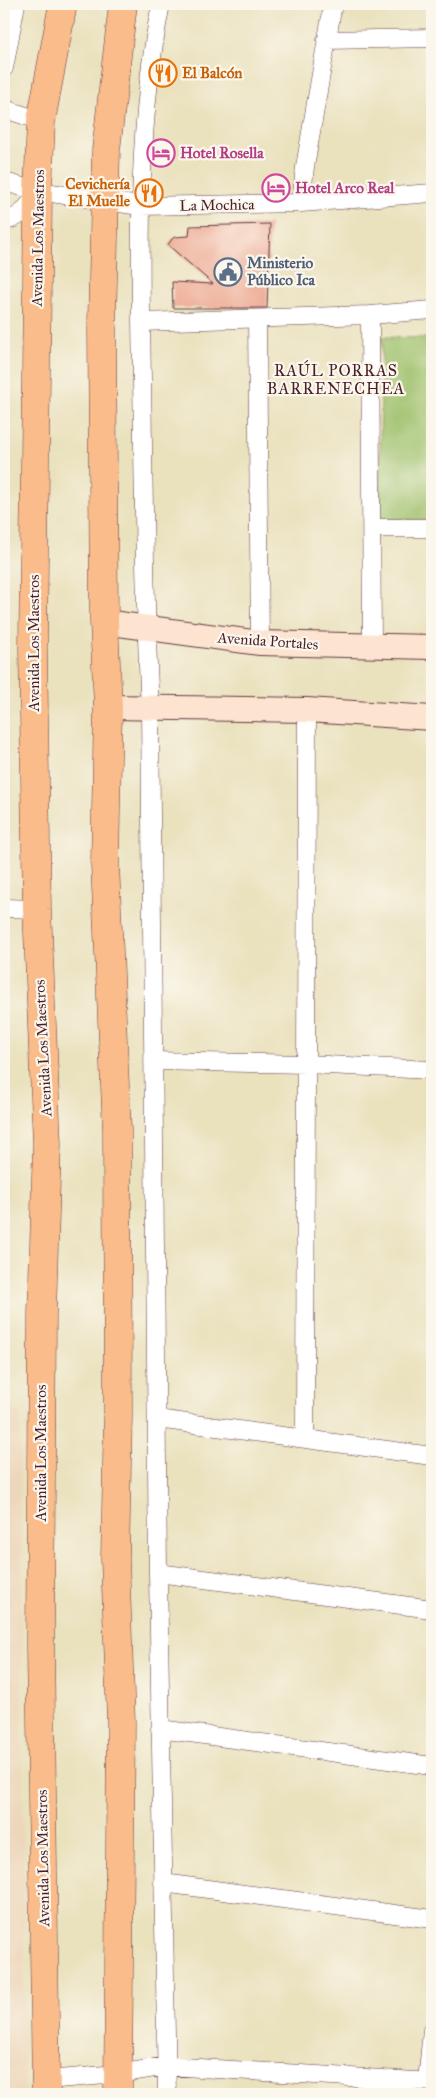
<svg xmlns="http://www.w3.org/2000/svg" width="436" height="2098" viewBox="0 0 436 2098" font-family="'IM FELL Great Primer',serif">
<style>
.built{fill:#edd7bb}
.green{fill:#9dc06a;stroke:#74704a}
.building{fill:#ea967d}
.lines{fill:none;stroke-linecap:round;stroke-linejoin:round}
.street-casing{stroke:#623c41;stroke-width:19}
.secondary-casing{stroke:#623c41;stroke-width:26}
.highway-casing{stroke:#623c41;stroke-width:29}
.street{stroke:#fff;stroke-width:18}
.secondary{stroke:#fde4d1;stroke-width:24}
.highway{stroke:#fabc8b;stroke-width:28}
.labels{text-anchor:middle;stroke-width:4.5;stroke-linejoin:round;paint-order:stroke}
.food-label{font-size:15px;font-weight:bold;fill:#c56008;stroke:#fbf7ec;text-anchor:start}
.hotel-label{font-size:15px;font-weight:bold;fill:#b23c85;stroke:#fbf7ec;text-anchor:start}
.street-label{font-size:15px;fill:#4a1f2b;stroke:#fbf7ec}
.service-label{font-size:15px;font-weight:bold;fill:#4e5e75;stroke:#fbf7ec;text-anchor:start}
.neighbourhood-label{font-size:16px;letter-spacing:1px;fill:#4a1f2b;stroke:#fbf7ec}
</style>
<rect width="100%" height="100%" fill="#fbf7ec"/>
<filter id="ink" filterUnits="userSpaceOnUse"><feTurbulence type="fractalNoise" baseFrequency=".02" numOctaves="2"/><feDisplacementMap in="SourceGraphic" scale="10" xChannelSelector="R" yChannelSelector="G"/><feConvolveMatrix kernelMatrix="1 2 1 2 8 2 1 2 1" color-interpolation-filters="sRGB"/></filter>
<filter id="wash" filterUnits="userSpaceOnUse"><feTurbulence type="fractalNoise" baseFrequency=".0096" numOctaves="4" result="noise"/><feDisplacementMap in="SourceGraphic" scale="20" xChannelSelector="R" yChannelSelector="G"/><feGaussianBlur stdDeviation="1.12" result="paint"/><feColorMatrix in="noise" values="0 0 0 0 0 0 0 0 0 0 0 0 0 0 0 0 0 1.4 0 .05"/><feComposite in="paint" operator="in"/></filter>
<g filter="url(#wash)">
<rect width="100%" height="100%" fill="#eae1bd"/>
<!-- built -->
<path class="built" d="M 4,1404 L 20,1415 L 25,2094 L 4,2094 Z"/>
<!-- green -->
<path class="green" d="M 382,337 L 432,338 L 432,520 L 379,519 Z"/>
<g id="blocks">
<!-- building -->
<path class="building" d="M 270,224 L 267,308 L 173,308 L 172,282 L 213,284 L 168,245 L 172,239 L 175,237 L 189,236 L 190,226 Z"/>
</g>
</g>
<g filter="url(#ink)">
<use href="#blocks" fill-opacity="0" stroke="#623c41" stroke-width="1"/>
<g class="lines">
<!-- street casing -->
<g class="street-casing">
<path id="street" d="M 161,4 C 136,127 140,255 142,380 C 144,490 144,599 150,708 L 158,1573 L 167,2094
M 326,40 L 432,38
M 4,68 L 16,4
M 4,106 L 8,110 L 41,121
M 4,182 L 38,191 L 140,206 L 301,203 L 432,193
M 301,203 L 305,167 L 333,4
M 4,221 C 22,218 28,206 38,192
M 370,315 L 372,646
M 257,319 L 260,643
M 141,322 L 370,315 L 432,310
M 372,528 L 432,528
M 4,908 L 37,909
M 153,1061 L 306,1064 L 432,1070
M 157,1419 L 432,1456
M 305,1438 L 307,710
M 158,1573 L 432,1609
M 160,1729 L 432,1766
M 163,1883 L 432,1919
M 46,2080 L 118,2074 L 167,2066 L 432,2082
M 427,2082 L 432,2030"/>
</g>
<!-- secondary casing -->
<g class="secondary-casing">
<path id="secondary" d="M 104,622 L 260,643 L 432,647
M 108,707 L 307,710 L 432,718"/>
</g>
<!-- highway casing -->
<g class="highway-casing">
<path id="highway" d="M 46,2094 L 40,1644 L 42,1314 L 47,1144 L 37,909 L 33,647 L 38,191 L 41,121 L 63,4
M 118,2094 L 121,1722 L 115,1559 L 118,1416 L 117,1130 L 105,864 L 108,707 L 104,622 L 102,323 L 106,150 L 123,4"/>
</g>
<!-- street -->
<use href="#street" class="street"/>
<!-- secondary -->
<use href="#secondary" class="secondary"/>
<!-- highway -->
<use href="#highway" class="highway"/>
</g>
</g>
<!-- icons -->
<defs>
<g id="restaurant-ring" transform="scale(1.4375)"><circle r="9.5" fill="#fbf7ec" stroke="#e8710a" stroke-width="1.5"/><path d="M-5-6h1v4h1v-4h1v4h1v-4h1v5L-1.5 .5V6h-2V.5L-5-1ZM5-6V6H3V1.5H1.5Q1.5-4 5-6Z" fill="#e8710a"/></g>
<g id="hotel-ring" transform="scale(1.4375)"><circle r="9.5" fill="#fbf7ec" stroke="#d1479c" stroke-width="1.5"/><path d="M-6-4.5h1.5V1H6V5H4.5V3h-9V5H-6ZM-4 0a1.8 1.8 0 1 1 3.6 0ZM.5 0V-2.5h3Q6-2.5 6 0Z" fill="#d1479c"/></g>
<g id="civic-ring" transform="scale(1.4375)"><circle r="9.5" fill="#fbf7ec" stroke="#5c6f8a" stroke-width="1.5"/><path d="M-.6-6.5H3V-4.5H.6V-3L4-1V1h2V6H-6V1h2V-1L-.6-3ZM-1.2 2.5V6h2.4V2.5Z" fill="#5c6f8a"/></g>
</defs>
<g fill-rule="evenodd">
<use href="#restaurant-ring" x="163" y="73"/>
<use href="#hotel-ring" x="161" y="153"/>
<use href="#hotel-ring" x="276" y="188"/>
<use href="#restaurant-ring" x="149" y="193"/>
<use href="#civic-ring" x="228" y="272"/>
</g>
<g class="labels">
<!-- food labels -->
<g class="food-label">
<text x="182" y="78">El Balcón</text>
<text x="130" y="189" text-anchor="end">Cevichería<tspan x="130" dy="17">El Muelle</tspan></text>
</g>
<!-- hotel labels -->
<g class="hotel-label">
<text x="180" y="158">Hotel Rosella</text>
<text x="295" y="193">Hotel Arco Real</text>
</g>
<!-- street labels -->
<g class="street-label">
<text transform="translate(217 205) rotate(-1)" y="5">La Mochica</text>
<text transform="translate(38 238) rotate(-89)" y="5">Avenida Los Maestros</text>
<text transform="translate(268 641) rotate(4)" y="5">Avenida Portales</text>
<text transform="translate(34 643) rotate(-90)" y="5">Avenida Los Maestros</text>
<text transform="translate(43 1048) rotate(-93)" y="5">Avenida Los Maestros</text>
<text transform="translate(41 1453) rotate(-90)" y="5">Avenida Los Maestros</text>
<text transform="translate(43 1858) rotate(-91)" y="5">Avenida Los Maestros</text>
</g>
<!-- service labels -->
<g class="service-label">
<text x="247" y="268">Ministerio<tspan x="247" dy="17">Público Ica</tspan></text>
</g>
<!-- neighbourhood labels -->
<g class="neighbourhood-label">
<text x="336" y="376">RAÚL PORRAS<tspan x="336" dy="18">BARRENECHEA</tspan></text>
</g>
</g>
<!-- margin -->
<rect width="436" height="2098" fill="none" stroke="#fbf7ec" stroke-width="20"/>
</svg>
